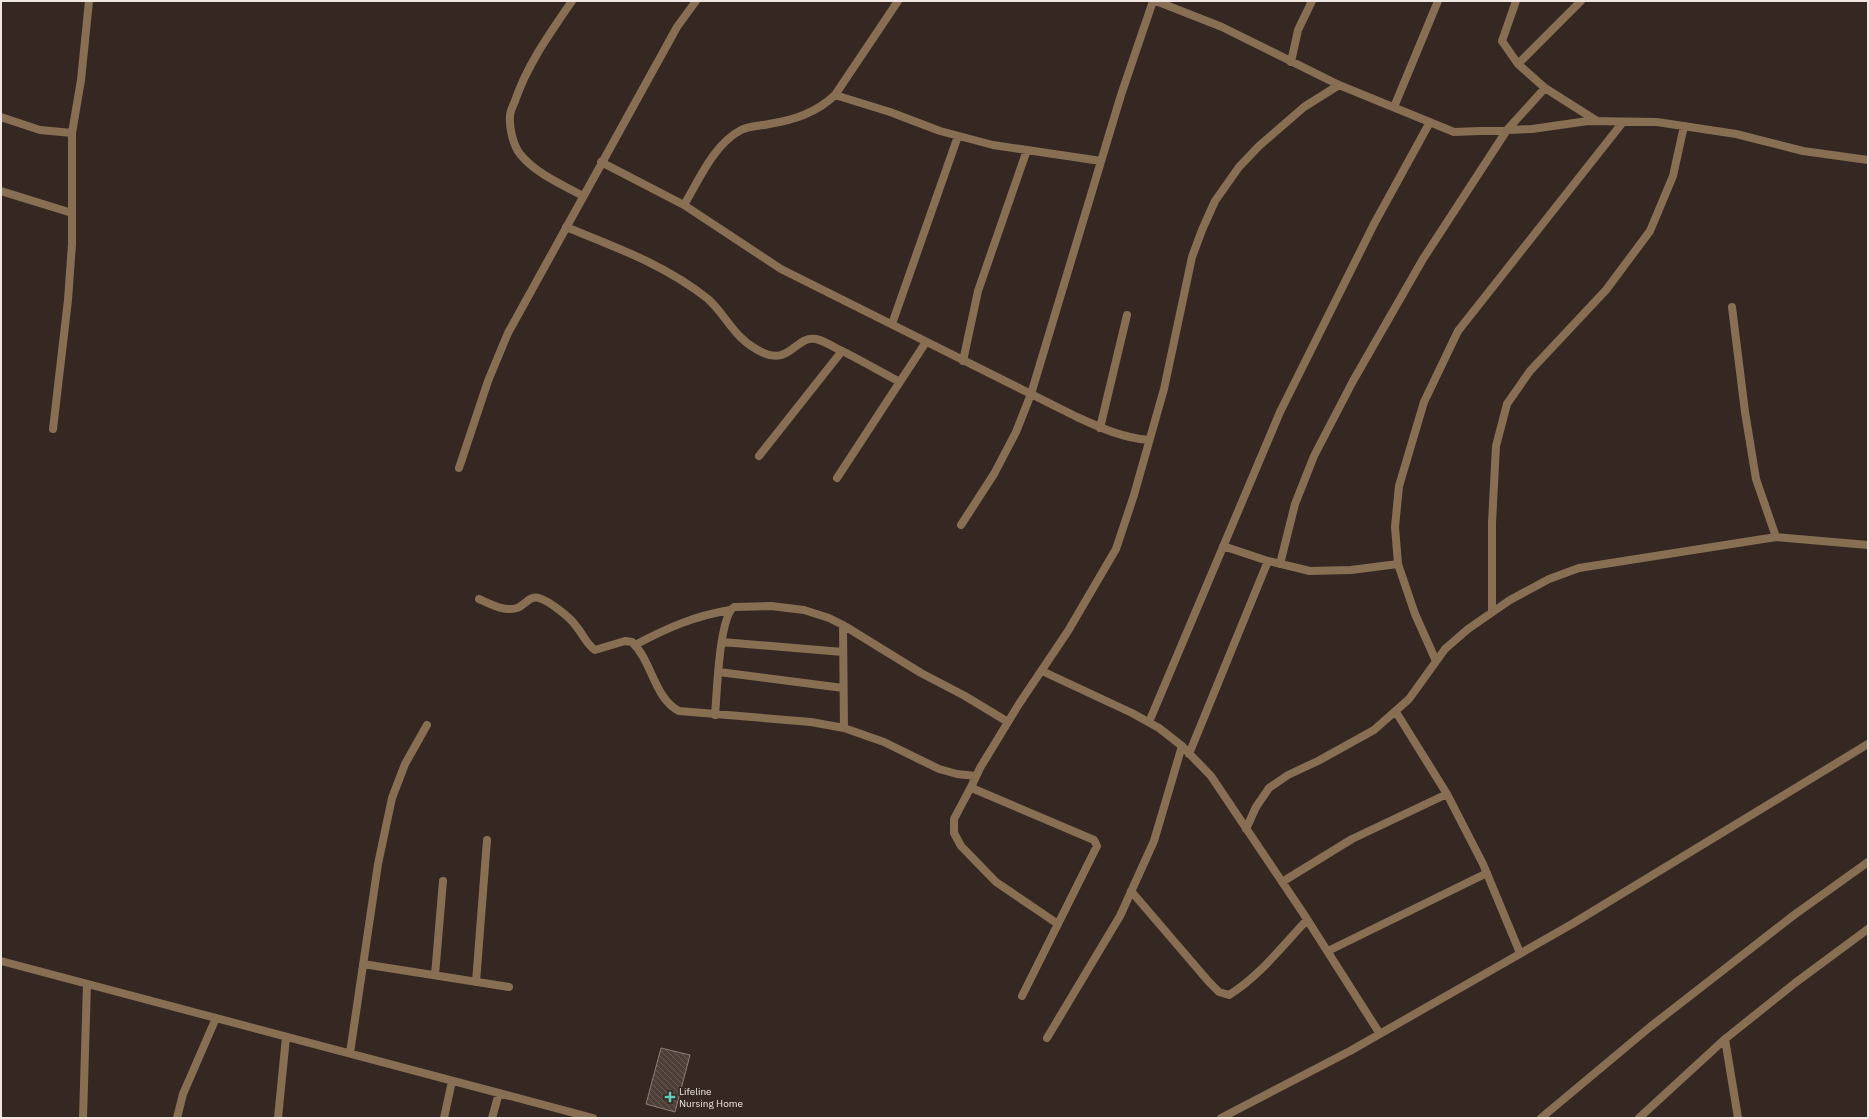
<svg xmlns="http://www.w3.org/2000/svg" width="1869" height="1119" viewBox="0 0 1869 1119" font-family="'IBM Plex Sans',sans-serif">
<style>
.building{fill:url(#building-back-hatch);stroke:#8e7d76}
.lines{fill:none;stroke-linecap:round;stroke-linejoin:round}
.street{stroke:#886f53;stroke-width:8}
.poi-dot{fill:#5eceb8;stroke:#352822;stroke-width:1.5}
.labels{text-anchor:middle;stroke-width:3;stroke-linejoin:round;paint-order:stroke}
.poi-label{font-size:10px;fill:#f0e6e2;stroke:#352822;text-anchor:start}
</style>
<defs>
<pattern id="building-back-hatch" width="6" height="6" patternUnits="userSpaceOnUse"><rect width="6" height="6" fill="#4e3f39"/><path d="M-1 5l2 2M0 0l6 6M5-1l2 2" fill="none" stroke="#685b55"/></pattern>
</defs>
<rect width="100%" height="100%" fill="#352822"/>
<!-- building -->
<path class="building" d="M 661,1048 L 690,1055 L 675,1112 L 646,1104 Z"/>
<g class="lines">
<!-- street -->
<path class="street" d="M 572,1 C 550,33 527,65 515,101 C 513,106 510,111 510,116 C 509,127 513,145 520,154 C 535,173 561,184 583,196
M 1156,1 L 1222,27 L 1339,85 L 1454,132 L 1532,129 L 1588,121 L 1657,122 L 1736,134 L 1803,151 L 1868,160
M 1516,1 L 1502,41 L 1518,64
M 1581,1 L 1518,64 L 1545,88 L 1597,121
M 1291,62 L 1298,30 L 1312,1
M 835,95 L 890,112 L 940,131 L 993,145 L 1101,161
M 1394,107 L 1438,1
M 1,117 L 40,130 L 72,133
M 601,162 L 684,205 L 781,269 L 1077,417 C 1101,428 1123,438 1149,440
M 1,191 L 72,213
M 684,205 C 699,180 714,144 741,130 C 749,126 760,126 769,124 C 794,120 816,113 835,95 L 898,1
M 566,227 C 615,247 666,265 708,299 C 725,314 733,336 756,349 C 790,370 794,335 816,339 C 824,341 832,346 838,349 C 859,359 879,371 900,382
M 1732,307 L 1745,412 L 1756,479 L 1776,537
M 892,324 L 958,136
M 963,361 L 978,291 L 1027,150
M 1100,428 L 1127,315
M 53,429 L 68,300 L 72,244 L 72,133 L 81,80 L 89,1
M 759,456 L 842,351
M 459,468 L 488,381 L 508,333 L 677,27 L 696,1
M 837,478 L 926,342
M 961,525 L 994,474 L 1016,432 L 1031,394 L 1121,95 L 1153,1
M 1223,546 L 1268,561 L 1310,571 L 1351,570 L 1398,564
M 1280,564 L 1295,504 L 1314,456 L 1353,381 L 1423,259 L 1507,130 L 1545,88
M 479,599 C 490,604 504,612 517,608 C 525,605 530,595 539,598 C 549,601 570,617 576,626 C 583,634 586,644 595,650 L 625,641 L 632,642 C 652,661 654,698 679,711 L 811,722 L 844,728 L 884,742 L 939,769 L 957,774 L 976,776
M 1492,611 L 1492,523 L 1496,446 L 1507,404 L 1530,371 L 1606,290 L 1650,231 L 1673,176 L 1684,126
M 843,625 L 844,728
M 722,642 L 843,652
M 635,645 C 667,628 694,616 730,610
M 1436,661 L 1415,614 L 1398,564 L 1395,527 L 1399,486 L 1424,402 L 1458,331 L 1623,122
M 1042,671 L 1132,713 L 1159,728 L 1182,746 L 1211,776 L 1303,913 L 1380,1034
M 719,672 L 843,688
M 1396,712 L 1447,794 L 1483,864 L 1520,953
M 715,715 C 717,694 719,617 734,607 L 771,606 L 804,610 L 829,618 L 843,625 L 921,673 L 965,696 L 1008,722
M 1149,722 L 1280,412 L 1374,224 L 1430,122
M 1189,754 L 1268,561
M 972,785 L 954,819 L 954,833 L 961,846 L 996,882 L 1058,924
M 1246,829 L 1256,807 L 1269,788 L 1288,775 L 1318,761 L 1374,730 L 1409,699 L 1445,649 L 1468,629 L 1510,600 L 1549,579 L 1579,568 L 1776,537 L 1868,545
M 1282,882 L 1352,839 L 1447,794
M 1131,891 L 1209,982 L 1219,992 L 1229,995 C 1260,976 1283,945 1307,920
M 1328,951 L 1487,873
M 1,961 L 593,1118
M 363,964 L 509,987
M 435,975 L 443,881
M 476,982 L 487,840
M 1022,996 L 1097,846 L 1094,840 L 974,789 L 972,785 L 980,768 L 1019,704 L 1068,631 L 1116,549 L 1134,495 L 1164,389 L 1192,257 L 1202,230 L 1215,201 L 1239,167 L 1259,146 L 1304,107 L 1339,85
M 1047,1038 L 1120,916 L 1154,841 L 1182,746
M 1725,1039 L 1738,1118
M 350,1053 L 378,864 L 392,798 L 405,764 L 427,725
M 83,1118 L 87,984
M 177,1118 L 183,1094 L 216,1018
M 278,1118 L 286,1037
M 444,1118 L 452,1081
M 492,1118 L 499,1093
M 1221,1118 L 1350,1051 L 1572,924 L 1868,744
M 1541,1118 L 1650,1027 L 1794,915 L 1868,862
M 1639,1118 L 1725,1039 L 1795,983 L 1868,929"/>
</g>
<!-- markers -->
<path class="poi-dot" d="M668 1091h4v4h4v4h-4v4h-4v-4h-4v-4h4z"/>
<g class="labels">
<!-- poi labels -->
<g class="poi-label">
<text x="679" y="1095">Lifeline<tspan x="679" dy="12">Nursing Home</tspan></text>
</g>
</g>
<!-- border -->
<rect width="1869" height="1119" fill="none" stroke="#f0e6e2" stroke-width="4"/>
</svg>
